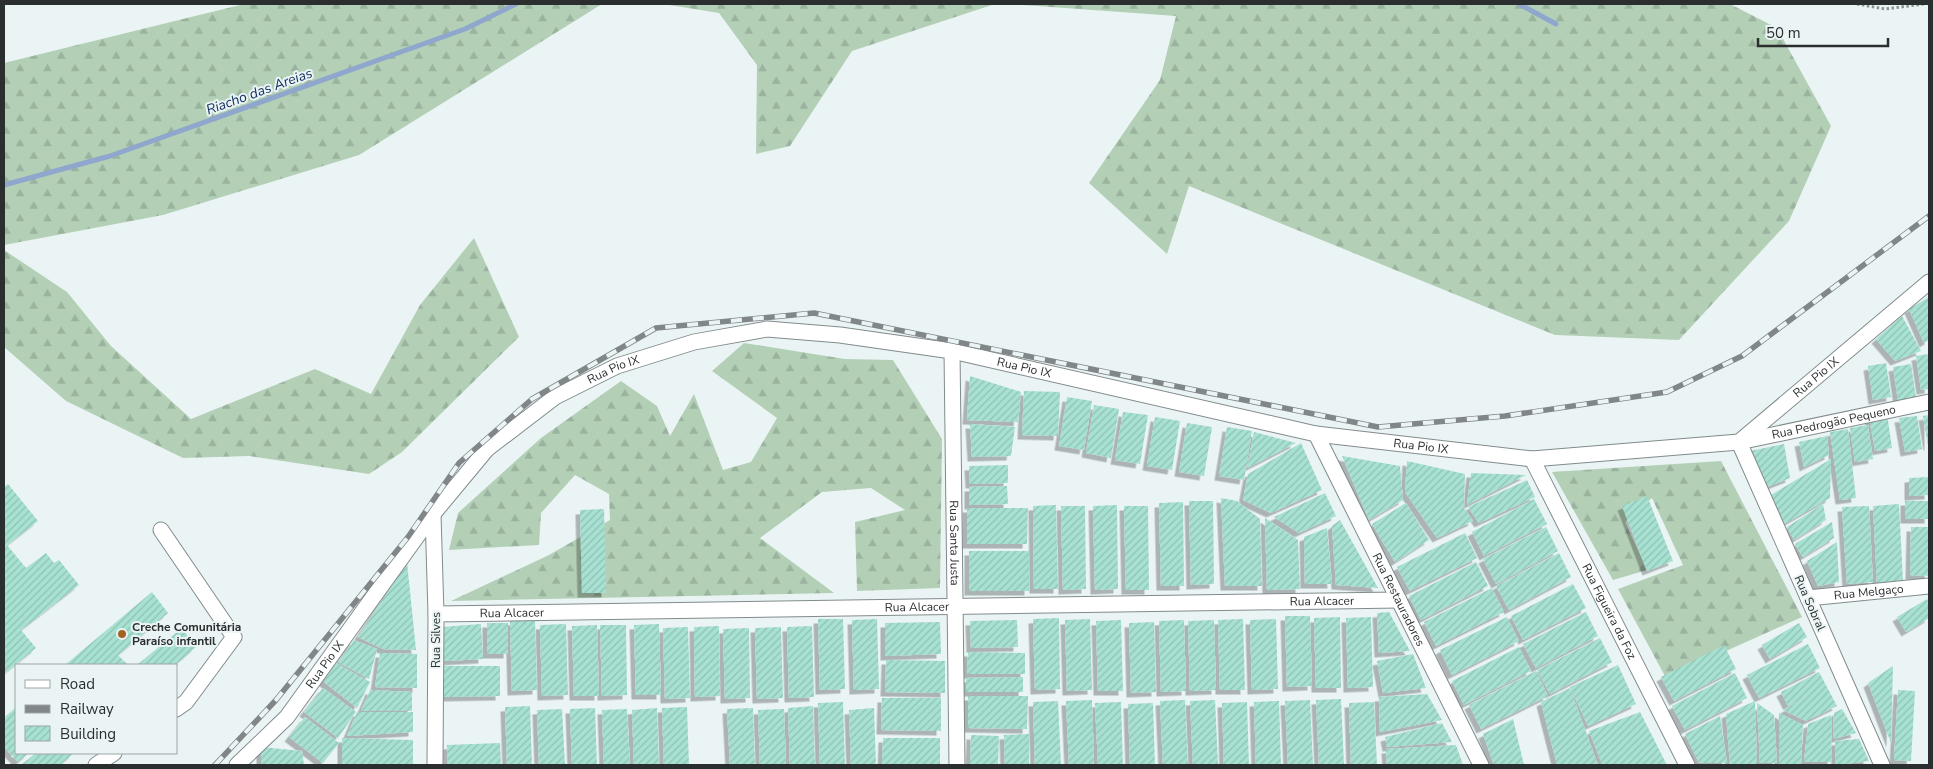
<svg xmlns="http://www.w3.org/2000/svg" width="1933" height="769" viewBox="0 0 1933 769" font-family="'Nunito Sans',sans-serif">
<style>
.forest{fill:url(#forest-firs)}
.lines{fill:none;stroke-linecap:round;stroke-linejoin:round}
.stream{stroke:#8fa6cd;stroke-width:5}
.building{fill:url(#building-hatch);filter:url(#shadow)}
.street-casing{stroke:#828b8c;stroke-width:17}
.path{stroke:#8d9394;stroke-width:3;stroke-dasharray:2.5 2.5;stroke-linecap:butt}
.street{stroke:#fff;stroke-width:15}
.rail-casing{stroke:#818788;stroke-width:5.5}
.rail{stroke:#ebf4f5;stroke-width:4;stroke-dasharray:11;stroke-linecap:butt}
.poi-dot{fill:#a06525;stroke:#ebf4f5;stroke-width:2}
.labels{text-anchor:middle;stroke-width:4;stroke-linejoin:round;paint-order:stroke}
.street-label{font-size:12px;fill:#2b2e2f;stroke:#ebf4f5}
.poi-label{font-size:12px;font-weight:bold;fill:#2b2e2f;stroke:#ebf4f5;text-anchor:start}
.water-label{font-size:14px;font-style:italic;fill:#153161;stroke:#ebf4f5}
</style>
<defs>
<pattern id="forest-firs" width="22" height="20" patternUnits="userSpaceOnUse" patternTransform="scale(1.25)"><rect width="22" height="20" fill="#b3d0b7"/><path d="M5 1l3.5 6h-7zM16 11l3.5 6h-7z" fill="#9ab39e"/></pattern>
<pattern id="building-hatch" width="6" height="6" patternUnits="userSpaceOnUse" patternTransform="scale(1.25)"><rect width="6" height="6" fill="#a7e1d1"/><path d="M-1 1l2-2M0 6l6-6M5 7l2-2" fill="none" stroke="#90c1b4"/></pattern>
<filter id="shadow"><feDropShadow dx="-4.5" dy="4.5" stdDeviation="0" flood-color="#0004"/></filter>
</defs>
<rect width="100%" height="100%" fill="#ebf4f5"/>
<!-- forest -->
<path class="forest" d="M 244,4 L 602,4 L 359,155 L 163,215 L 4,245 L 4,63 Z
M 663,4 L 995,4 L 852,51 L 790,146 L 756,154 L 757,65 L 719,13 Z
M 1010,4 L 1730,4 L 1777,28 L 1831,126 L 1789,221 L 1679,340 L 1555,335 L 1189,186 L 1167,254 L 1089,183 L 1160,80 L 1176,16 Z
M 474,238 L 519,337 L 402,452 L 369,474 L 249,456 L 183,458 L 66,401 L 4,347 L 4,250 L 67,292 L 111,346 L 191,419 L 315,369 L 371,394 L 420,305 Z
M 744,343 L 845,359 L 893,360 L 942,439 L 940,588 L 857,591 L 855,522 L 905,510 L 871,488 L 822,492 L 760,538 L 834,593 L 451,601 L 549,555 L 610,520 L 609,494 L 575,475 L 541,513 L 539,545 L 449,550 L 458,513 L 541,438 L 621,381 L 657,406 L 670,436 L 694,394 L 723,470 L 751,462 L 777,418 L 712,371 Z
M 1721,461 L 1802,617 L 1666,678 L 1618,589 L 1683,565 L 1652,498 L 1625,522 L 1647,570 L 1613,580 L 1552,472 Z"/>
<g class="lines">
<!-- stream -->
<path class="stream" d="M 1519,4 L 1556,24
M 4,185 L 110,156 L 465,29 L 516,4"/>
</g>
<!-- building -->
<path class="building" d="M 1929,297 L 1929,340 L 1924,343 L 1909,309 Z
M 1902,316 L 1921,351 L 1895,361 L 1876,339 Z
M 1929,354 L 1929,389 L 1921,390 L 1916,356 Z
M 1886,363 L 1891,397 L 1873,400 L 1868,366 Z
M 1911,364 L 1916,398 L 1898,401 L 1893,367 Z
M 970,376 L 1021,392 L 1018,422 L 967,420 Z
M 1024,391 L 1060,392 L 1058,436 L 1022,435 Z
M 1067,397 L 1092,401 L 1084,450 L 1059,446 Z
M 1094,405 L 1119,409 L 1111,458 L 1086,453 Z
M 1123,412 L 1148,415 L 1140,464 L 1115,460 Z
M 1887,414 L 1892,448 L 1875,451 L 1869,417 Z
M 1929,415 L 1929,446 L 1928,446 L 1923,416 Z
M 1917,416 L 1922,449 L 1905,452 L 1899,418 Z
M 1155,417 L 1180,421 L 1172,470 L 1147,466 Z
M 1187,423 L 1212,427 L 1204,476 L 1179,472 Z
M 970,424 L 1015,427 L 1011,456 L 972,457 Z
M 1868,425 L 1873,459 L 1855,462 L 1850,428 Z
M 1227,427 L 1252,431 L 1244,480 L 1219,476 Z
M 1848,429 L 1856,498 L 1840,500 L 1830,432 Z
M 1254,432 L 1296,443 L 1247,468 Z
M 1827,436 L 1829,455 L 1804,467 L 1799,442 Z
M 1301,443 L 1322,490 L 1271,513 L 1243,500 L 1248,474 Z
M 1784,444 L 1790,478 L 1767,487 L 1750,451 Z
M 1342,456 L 1400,466 L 1403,500 L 1369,520 Z
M 1831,459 L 1830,498 L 1784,524 L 1771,495 Z
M 1407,461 L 1465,474 L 1464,508 L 1473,521 L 1437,538 L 1405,492 Z
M 1008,465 L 1008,483 L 970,484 L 969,466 Z
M 1471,473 L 1526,475 L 1467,505 Z
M 1929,477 L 1929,495 L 1909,496 L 1909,478 Z
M 1527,480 L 1535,497 L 1479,523 L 1468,507 Z
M 8,484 L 38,521 L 7,545 L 26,568 L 46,553 L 54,563 L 59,560 L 79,585 L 21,630 L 36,648 L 4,674 L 4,487 Z
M 1007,486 L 1008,504 L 969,505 L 969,487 Z
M 1325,493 L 1336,516 L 1299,533 L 1274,517 Z
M 1647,496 L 1673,561 L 1647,571 L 1622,506 Z
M 1221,498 L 1237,501 L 1260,519 L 1262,586 L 1225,586 Z
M 1534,499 L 1547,524 L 1484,556 L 1472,532 Z
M 1189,501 L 1213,501 L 1214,584 L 1191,585 Z
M 1905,501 L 1929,501 L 1929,519 L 1905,519 Z
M 1183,502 L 1184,586 L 1161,586 L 1159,503 Z
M 1406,503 L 1429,540 L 1395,562 L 1372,524 Z
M 1823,504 L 1826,520 L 1794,540 L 1787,527 Z
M 1899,504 L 1903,581 L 1877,583 L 1873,506 Z
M 1056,505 L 1058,589 L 1034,589 L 1033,506 Z
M 1117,505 L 1118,589 L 1095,590 L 1093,506 Z
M 1061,506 L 1085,506 L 1086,589 L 1063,590 Z
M 1124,506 L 1148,506 L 1149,590 L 1126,590 Z
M 1869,506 L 1873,582 L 1847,584 L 1842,507 Z
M 967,508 L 1028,508 L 1027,544 L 967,544 Z
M 604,509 L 606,593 L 582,593 L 580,510 Z
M 1265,518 L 1298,540 L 1300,589 L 1267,590 Z
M 1340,520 L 1378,588 L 1336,585 L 1332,526 Z
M 1832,522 L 1834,538 L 1803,557 L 1795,544 Z
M 1546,527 L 1558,551 L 1496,584 L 1483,559 Z
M 1911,527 L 1929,527 L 1929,576 L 1910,575 Z
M 1327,528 L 1332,584 L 1305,584 L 1304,537 Z
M 1465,533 L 1477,558 L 1410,591 L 1397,567 Z
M 1837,542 L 1839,582 L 1818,586 L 1807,561 Z
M 969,551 L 1029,551 L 1029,591 L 969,591 Z
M 1559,553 L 1571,577 L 1509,610 L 1496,586 Z
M 407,562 L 416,650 L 383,649 L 358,637 Z
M 1476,562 L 1488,586 L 1421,620 L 1409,596 Z
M 1573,584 L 1586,608 L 1523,640 L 1511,616 Z
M 1492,588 L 1504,612 L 1436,646 L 1424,622 Z
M 152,592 L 168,613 L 118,655 L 128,665 L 65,665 Z
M 1927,599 L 1929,603 L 1929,618 L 1906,632 L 1897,617 Z
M 1389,612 L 1410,651 L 1379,653 L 1377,613 Z
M 1586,612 L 1598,636 L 1536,668 L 1523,644 Z
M 1285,616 L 1310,616 L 1312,686 L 1287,687 Z
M 1340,617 L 1341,688 L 1316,688 L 1314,618 Z
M 1371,617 L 1373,687 L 1348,688 L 1346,618 Z
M 1507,617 L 1519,641 L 1452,675 L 1440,650 Z
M 1059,618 L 1060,689 L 1035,690 L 1033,619 Z
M 818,619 L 843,619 L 845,689 L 820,690 Z
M 877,619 L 879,689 L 854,690 L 852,620 Z
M 1090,619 L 1092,690 L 1067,691 L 1065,620 Z
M 1243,619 L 1245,690 L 1220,690 L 1218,620 Z
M 1276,619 L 1278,689 L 1252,690 L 1250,620 Z
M 535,620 L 537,690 L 512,691 L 510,621 Z
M 1017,620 L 1018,647 L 971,648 L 970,621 Z
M 1121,620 L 1123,691 L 1098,691 L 1096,621 Z
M 1184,620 L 1186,691 L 1161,692 L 1159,621 Z
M 1214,620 L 1216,690 L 1190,691 L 1188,621 Z
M 940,622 L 941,654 L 885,656 L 885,623 Z
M 1154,622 L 1156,692 L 1131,693 L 1129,623 Z
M 487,623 L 508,623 L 508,654 L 487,654 Z
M 1799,623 L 1807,637 L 1770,659 L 1762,645 Z
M 481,624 L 483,659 L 444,661 L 442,627 Z
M 566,624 L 568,695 L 542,696 L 540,625 Z
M 659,624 L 661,695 L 636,695 L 634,625 Z
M 597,625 L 599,696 L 574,696 L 572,626 Z
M 600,625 L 626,625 L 627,695 L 602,696 Z
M 719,626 L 720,696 L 695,697 L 694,627 Z
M 812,626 L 814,697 L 789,698 L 787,627 Z
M 688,627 L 690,698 L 665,699 L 663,628 Z
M 781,627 L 783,698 L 757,699 L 755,628 Z
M 182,628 L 196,647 L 175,665 L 137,665 Z
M 749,628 L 750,698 L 725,699 L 723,629 Z
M 1600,638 L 1612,662 L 1550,694 L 1537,670 Z
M 354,640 L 377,649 L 369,679 L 338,662 Z
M 1808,644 L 1820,668 L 1759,698 L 1747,675 Z
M 1724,645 L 1736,669 L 1674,701 L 1661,677 Z
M 1519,647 L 1531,671 L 1464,705 L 1452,681 Z
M 968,652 L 1025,653 L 1025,674 L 967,674 Z
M 380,653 L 417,654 L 417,688 L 375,687 Z
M 1413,654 L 1426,688 L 1383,693 L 1377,661 Z
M 886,660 L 945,661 L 945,693 L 885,692 Z
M 336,663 L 370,682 L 357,708 L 323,681 Z
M 1618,665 L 1636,704 L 1588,726 L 1570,687 Z
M 444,666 L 500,666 L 500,696 L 444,697 Z
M 1893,666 L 1891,743 L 1868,683 Z
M 1536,671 L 1548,696 L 1481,729 L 1469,705 Z
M 1819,672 L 1837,706 L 1806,721 L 1783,710 L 1812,694 L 1788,706 L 1781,692 Z
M 1735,673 L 1747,698 L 1685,730 L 1672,706 Z
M 1023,677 L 1023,692 L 966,692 L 966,678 Z
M 323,688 L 356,712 L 338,738 L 304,712 Z
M 1570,688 L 1598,765 L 1557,765 L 1541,702 Z
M 370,690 L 412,692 L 412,711 L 361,711 Z
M 1898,690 L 1915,691 L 1911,761 L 1894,760 Z
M 1427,694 L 1442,720 L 1380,732 L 1379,697 Z
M 968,696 L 1028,696 L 1027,729 L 968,728 Z
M 882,698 L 941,698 L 941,731 L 881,730 Z
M 1341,699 L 1344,765 L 1319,765 L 1316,700 Z
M 1092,700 L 1094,765 L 1069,765 L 1066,701 Z
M 1185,700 L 1188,765 L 1163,765 L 1160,701 Z
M 1215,700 L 1218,765 L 1193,765 L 1190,701 Z
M 1310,700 L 1313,765 L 1288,765 L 1285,701 Z
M 1058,701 L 1061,765 L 1035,765 L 1033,702 Z
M 1279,701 L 1281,765 L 1256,765 L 1254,702 Z
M 1755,701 L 1757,764 L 1730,765 L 1726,714 Z
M 843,702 L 845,765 L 820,765 L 818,703 Z
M 1121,702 L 1123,765 L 1098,765 L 1095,703 Z
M 1247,702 L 1249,765 L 1224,765 L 1222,703 Z
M 1374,702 L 1377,765 L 1351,765 L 1349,703 Z
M 1153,703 L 1155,765 L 1130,765 L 1128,704 Z
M 1757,703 L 1774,715 L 1777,763 L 1760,763 Z
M 530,706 L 532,765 L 507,765 L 505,707 Z
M 813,706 L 815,765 L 790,765 L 788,708 Z
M 16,707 L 16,753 L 29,753 L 18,762 L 4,747 L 4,718 Z
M 687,707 L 689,765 L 664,765 L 662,708 Z
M 595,708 L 597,765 L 572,765 L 570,709 Z
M 657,708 L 659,765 L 634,765 L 632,710 Z
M 753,708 L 755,765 L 730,765 L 727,709 Z
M 874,708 L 876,765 L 851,765 L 849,710 Z
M 562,709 L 565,765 L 539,765 L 537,710 Z
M 627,709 L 630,765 L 604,765 L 602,710 Z
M 784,709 L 786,765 L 760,765 L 758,710 Z
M 1842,709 L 1856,733 L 1833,739 L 1834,713 Z
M 357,712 L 413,712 L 413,732 L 347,736 Z
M 1640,712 L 1667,765 L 1602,764 L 1589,731 Z
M 1779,713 L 1803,725 L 1801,764 L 1779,765 Z
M 1831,715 L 1832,762 L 1804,762 L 1808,724 Z
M 1720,716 L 1727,763 L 1699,763 L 1685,734 Z
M 305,717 L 339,743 L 323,763 L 289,737 Z
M 1513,719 L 1524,765 L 1494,765 L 1483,734 Z
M 1442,723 L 1452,742 L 1387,747 L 1385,737 Z
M 1029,734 L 1029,765 L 1005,765 L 1004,735 Z
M 971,735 L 999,736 L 998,765 L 970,765 Z
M 342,738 L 413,740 L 413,765 L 342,765 Z
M 883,738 L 940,738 L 940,765 L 882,765 Z
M 1859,739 L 1869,761 L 1836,765 L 1835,741 Z
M 500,743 L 501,765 L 448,765 L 447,745 Z
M 1456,745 L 1463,765 L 1387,765 L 1386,749 Z
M 261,747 L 302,751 L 304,765 L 261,765 Z
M 36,753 L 74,753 L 60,765 L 21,765 Z"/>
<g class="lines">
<!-- street casing -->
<g class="street-casing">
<g id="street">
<path id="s1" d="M 952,351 L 957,765"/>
<path id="s2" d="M 1316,434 L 1481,765"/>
<path id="s3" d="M 1532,459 L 1687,765"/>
<path d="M 433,514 L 436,614 L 435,765"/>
<path d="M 161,530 L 234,637 L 186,702 L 176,709"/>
<path id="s4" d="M 1808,598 L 1929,586"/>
<path id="s5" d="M 436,614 L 1399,600"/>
<path d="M 96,765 L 114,753"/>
<path id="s6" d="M 237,765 L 287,717 L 433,514 L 487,449 L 555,397 L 617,366 L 694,342 L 767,329 L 840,335 L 952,351 L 1316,434 L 1532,459 L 1739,442 L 1929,282"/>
<path id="s7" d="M 1882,765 L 1739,442 L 1929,402"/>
</g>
</g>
<!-- path -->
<path class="path" d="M 1857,4 L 1885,9 L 1924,4"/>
<!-- street -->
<use href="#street" class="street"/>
<!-- rail casing -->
<g class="rail-casing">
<path id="rail" d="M 215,765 L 276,700 L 408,537 L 459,463 L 532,399 L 656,328 L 814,313 L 1378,427 L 1505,416 L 1667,392 L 1742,356 L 1929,216"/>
</g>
<!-- rail -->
<use href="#rail" class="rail"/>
</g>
<!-- markers -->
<circle class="poi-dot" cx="122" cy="634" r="5"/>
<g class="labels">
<!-- street labels -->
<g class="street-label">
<text dy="4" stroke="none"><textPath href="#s6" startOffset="974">Rua Pio IX</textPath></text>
<text dy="4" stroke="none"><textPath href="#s6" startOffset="554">Rua Pio IX</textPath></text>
<text dy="4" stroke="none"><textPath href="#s6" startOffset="1799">Rua Pio IX</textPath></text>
<text dy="4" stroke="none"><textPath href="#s7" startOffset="450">Rua Pedrogão Pequeno</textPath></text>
<text dy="4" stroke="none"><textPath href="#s6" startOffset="1379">Rua Pio IX</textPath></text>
<text dy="4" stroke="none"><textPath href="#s1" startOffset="192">Rua Santa Justa</textPath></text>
<text dy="4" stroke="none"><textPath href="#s4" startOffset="61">Rua Melgaço</textPath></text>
<text dy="4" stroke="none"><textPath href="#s2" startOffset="185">Rua Restauradores</textPath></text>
<text dy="4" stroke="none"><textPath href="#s5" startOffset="886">Rua Alcacer</textPath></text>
<text transform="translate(1810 603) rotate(66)" y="4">Rua Sobral</text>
<text dy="4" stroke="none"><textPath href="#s5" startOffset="481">Rua Alcacer</textPath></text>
<text dy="4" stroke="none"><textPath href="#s3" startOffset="171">Rua Figueira da Foz</textPath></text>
<text dy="4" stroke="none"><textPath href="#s5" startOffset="76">Rua Alcacer</textPath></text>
<text transform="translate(436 640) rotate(-90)" y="4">Rua Silves</text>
<text dy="4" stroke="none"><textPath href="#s6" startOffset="134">Rua Pio IX</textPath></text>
</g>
<!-- poi labels -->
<g class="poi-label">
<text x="132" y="631">Creche Comunitária<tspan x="132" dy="14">Paraíso infantil</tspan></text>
</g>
<!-- water labels -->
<g class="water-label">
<text transform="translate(259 91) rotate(-20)" y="5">Riacho das Areias</text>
</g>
</g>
<!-- border -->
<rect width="1933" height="769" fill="none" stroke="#2b2e2f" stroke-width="10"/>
<!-- legend -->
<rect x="15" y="664" width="162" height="90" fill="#ebf4f5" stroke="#9ea5a6"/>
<rect x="25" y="680" width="25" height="8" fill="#ffffff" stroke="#9ea5a6"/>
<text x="60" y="689" font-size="15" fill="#2b2e2f">Road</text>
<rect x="25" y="705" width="25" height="8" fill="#818788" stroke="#9ea5a6"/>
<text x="60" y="714" font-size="15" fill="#2b2e2f">Railway</text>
<rect x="25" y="726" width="25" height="15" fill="url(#building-hatch)" stroke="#9ea5a6"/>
<text x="60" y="739" font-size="15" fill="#2b2e2f">Building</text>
<!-- scale -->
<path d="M1758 38v8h130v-8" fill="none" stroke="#2b2e2f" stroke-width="2.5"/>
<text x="1766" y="38" font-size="15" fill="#2b2e2f" stroke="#ebf4f5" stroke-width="4" paint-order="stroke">50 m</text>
</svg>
